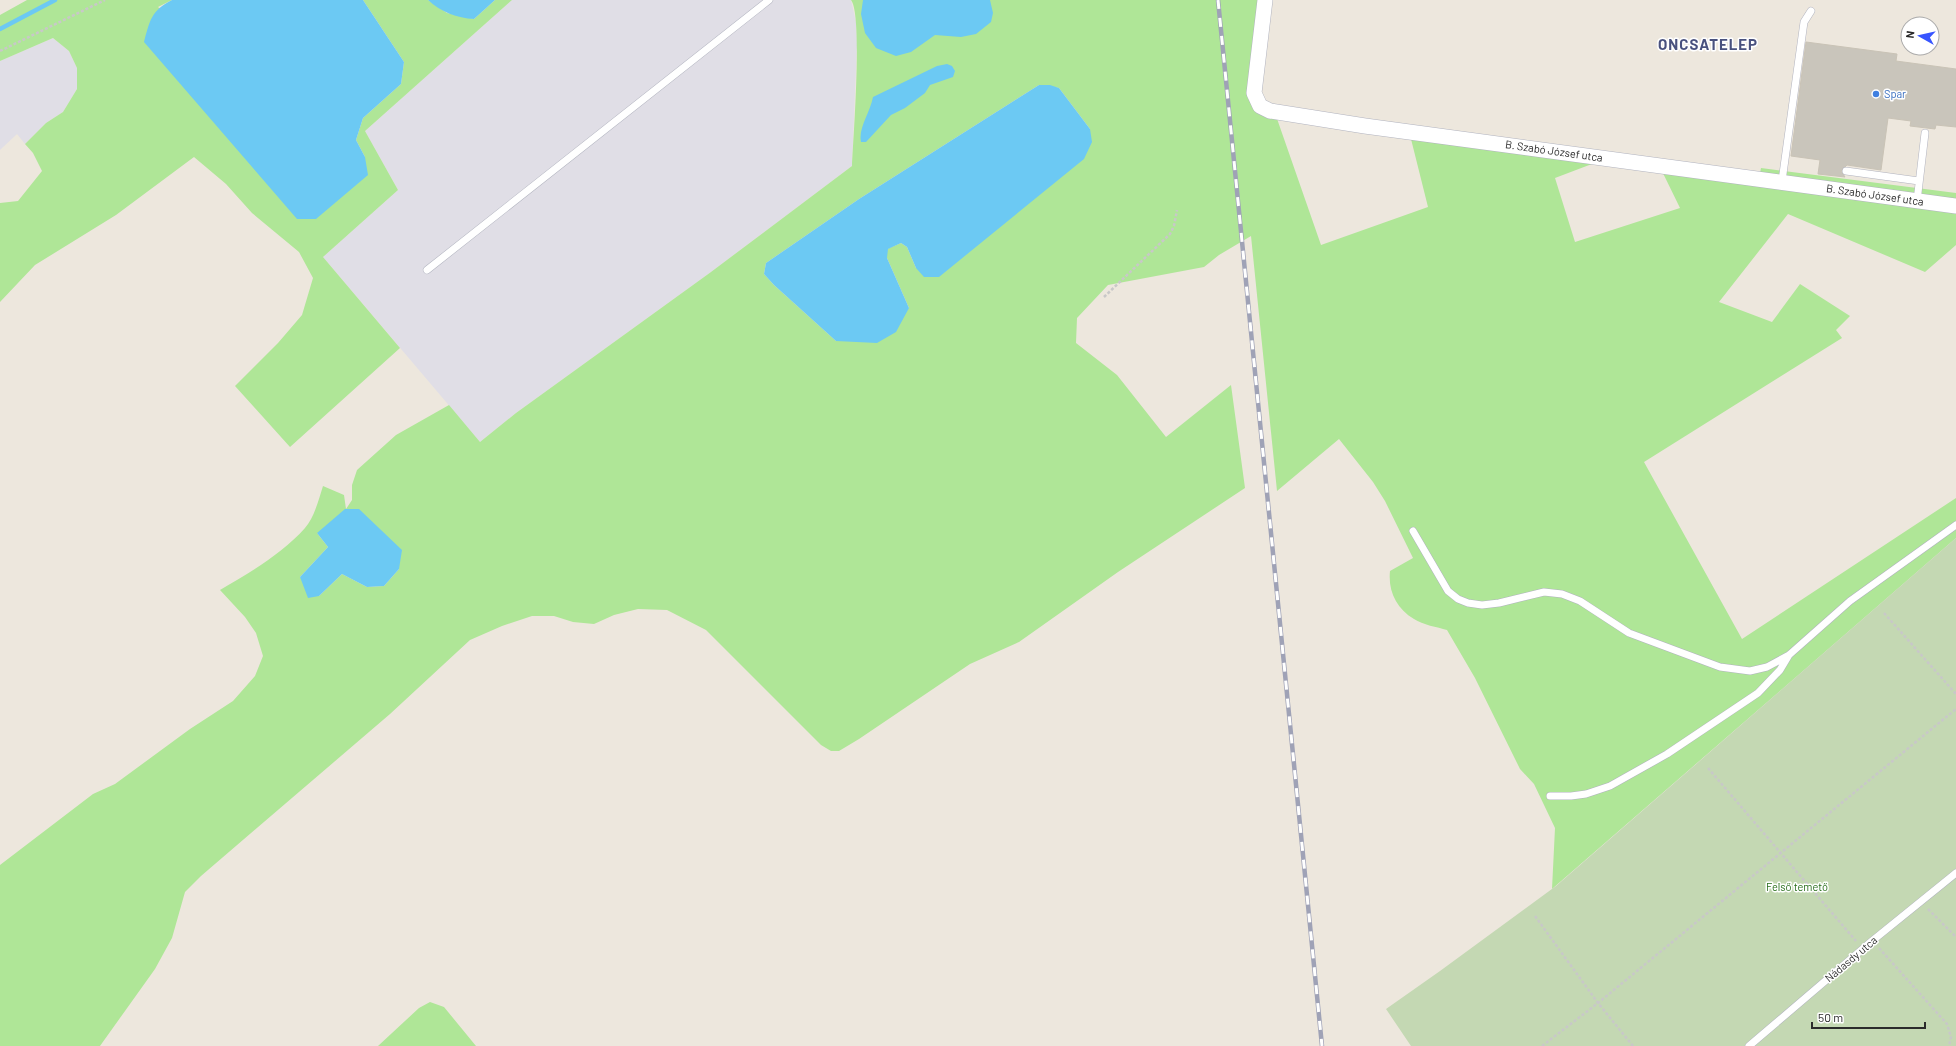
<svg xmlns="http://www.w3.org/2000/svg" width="1956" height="1046" viewBox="0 0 1956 1046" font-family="Barlow,sans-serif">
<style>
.industrial{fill:#e0dee6}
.green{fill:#afe697;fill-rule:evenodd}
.cemetery{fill:#c4d8b3}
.water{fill:#6cc9f3}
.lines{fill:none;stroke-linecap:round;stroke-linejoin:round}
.stream{stroke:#6cc9f3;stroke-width:4.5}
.building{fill:#c9c5bb;stroke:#c9c3b6}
.service-casing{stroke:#b1b3bf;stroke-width:8}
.minor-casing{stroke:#b1b3bf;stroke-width:16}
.path{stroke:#c8c8c8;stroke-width:2.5;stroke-dasharray:3 2;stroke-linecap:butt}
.service{stroke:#fff;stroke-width:7}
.minor{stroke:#fff;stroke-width:15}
.rail-casing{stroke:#9fa2b6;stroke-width:4.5}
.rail{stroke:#fff;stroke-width:3;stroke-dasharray:9;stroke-linecap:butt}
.shop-dot{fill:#3f7fe0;stroke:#fff;stroke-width:1.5}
.labels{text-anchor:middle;stroke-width:3;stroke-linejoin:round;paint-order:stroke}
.shop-label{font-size:11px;fill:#366cbe;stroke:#fff;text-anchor:start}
.street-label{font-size:11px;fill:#2b2b2b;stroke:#fff}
.park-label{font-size:11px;fill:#256c18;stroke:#fff}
.district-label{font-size:15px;font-weight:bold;letter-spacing:1px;fill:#49517e;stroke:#fff}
</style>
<rect width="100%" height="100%" fill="#ede7dd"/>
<!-- industrial -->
<path class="industrial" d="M 512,0 L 851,0 L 856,22 L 857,44 L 852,166 L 711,272 L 516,413 L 480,442 L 323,257 L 398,190 L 365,131 Z
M 53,38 L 69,51 L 77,68 L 77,89 L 63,112 L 46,123 L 25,144 L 17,134 L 0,150 L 0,61 Z"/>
<!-- green -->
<path class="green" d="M 27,0 L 172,0 L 158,7 L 365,157 L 356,140 L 363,118 L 401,84 L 404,62 L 363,0 L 428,0 L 447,13 L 474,19 L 495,0 L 512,0 L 365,131 L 398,190 L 323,257 L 400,348 L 290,447 L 235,386 L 278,343 L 302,315 L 313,278 L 299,252 L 252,213 L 226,184 L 194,157 L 116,215 L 35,265 L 0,302 L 0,203 L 18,201 L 42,171 L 33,153 L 25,144 L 46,123 L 63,112 L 77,89 L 77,68 L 69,51 L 53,38 L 0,61 L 0,15 Z
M 851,0 L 1268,0 L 1256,100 L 1275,113 L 1321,245 L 1428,207 L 1410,135 L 1605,159 L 1555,178 L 1575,242 L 1680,208 L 1659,165 L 1759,178 L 1761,168 L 1956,193 L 1956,245 L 1925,272 L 1788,214 L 1719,302 L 1772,322 L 1800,284 L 1850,316 L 1836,330 L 1842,338 L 1644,462 L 1742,639 L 1956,498 L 1956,538 L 1552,889 L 1555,828 L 1534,784 L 1520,769 L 1475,678 L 1447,630 C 1437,627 1423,625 1414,619 C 1396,608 1388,591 1390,571 L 1413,558 L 1385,501 L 1373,482 L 1339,439 L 1277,491 L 1251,236 L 1219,255 L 1204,267 L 1108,285 L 1077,318 L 1076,343 L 1117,375 L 1166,437 L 1231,385 L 1245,488 L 1118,572 L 1019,642 L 970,664 L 859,739 L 839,751 L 831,751 L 821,745 L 706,630 L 667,610 L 638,609 L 614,615 L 594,624 L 573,622 L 554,616 L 532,616 L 502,626 L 470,640 L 390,714 L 201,876 L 185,892 L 172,938 L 155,969 L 100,1046 L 0,1046 L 0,865 L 93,794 L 115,784 L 190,729 L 233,701 L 255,676 L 263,656 L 256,633 L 245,617 L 220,590 C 249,573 282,554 305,528 C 314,518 319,499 323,486 L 344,495 L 346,509 L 352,500 L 352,485 L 357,470 L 396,435 L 449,405 L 480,442 L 516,413 L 711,272 L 852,166 C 853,140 863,15 851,0 ZM 1039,85 L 1059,88 L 1090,129 L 916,268 L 907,247 L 901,243 L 887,249 L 887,258 L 909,308 L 836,341 L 774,285 L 764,274 L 766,263 L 859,199 ZM 317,533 L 399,569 L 384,586 L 367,587 L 342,574 L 319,596 L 300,577 L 328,547 Z
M 430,1002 L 444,1007 L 476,1046 L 378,1046 L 419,1008 Z"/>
<!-- cemetery -->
<path class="cemetery" d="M 1956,538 L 1956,1046 L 1411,1046 L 1386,1009 L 1440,971 L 1556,886 Z"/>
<!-- water -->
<path class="water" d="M 172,0 L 363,0 L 404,62 L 401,84 L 363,118 L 356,140 L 365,157 L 368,175 L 316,219 L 297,219 L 144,42 C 150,20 151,11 172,0 Z
M 428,0 L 495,0 L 474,19 C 457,18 441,12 428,0 Z
M 863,0 L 990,0 L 993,13 L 991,22 L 976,34 L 961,37 L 935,35 L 911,52 L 896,56 L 876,48 L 865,33 L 861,14 Z
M 947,64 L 952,66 L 955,71 L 953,77 L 930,85 L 925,93 L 905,108 L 891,115 L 866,142 L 861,142 C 858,128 870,113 873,97 L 937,66 Z
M 1039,85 L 1050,85 L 1059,88 L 1090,129 L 1092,142 L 1084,159 L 939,277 L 924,277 L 916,268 L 907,247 L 901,243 L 888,249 L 887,258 L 909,308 L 896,332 L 877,343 L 836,341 L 774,285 L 764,274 L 766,263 L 859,199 Z
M 345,509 L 359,509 L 402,550 L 399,569 L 384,586 L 367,587 L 342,574 L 319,596 L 308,598 L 300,577 L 328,547 L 317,533 Z"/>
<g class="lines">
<!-- stream -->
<path class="stream" d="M 0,29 L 55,0"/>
</g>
<!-- building -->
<path class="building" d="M 1806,42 L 1897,54 L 1896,61 L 1956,69 L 1956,127 L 1936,125 L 1935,129 L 1910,126 L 1911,121 L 1888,118 L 1881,170 L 1847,165 L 1841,171 L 1845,177 L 1818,174 L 1820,160 L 1791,156 Z"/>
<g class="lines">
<!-- service casing -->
<g class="service-casing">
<path id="service" d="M 1846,171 L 1919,181
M 1782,181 L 1804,22 L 1811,11
M 1917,201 L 1925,133
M 427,270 L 769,0
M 1413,531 L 1448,591 L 1458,599 L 1468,603 L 1482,605 L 1499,603 L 1544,592 L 1562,594 L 1580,601 L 1629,633 L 1720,667 L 1750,671 L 1767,667 L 1789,655 L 1850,601 L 1956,525
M 1550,796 L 1571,796 L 1586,794 L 1610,786 L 1667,754 L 1758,693 L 1780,670 L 1789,655
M 1749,1046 L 1872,941 L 1956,873"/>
</g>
<!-- minor casing -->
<g class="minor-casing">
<path id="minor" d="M 1265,0 L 1254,93 L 1260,106 L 1270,111 L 1365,126 L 1956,206"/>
</g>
<!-- path -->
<path class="path" d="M 0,51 L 105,0
M 1104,297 L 1170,234 L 1174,226 L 1177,210
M 1884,613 L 1956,694
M 1708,768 L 1856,941
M 1928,909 L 1956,937
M 1535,916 L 1598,1003 L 1633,1046
M 1879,948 L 1947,1024 L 1951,1037 L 1949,1046
M 1542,1046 L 1598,1003 L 1956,709"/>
<!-- service -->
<use href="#service" class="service"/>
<!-- minor -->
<use href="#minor" class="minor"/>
<!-- rail casing -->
<g class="rail-casing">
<path id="rail" d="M 1218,0 L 1322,1046"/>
</g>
<!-- rail -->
<use href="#rail" class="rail"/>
</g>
<!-- markers -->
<circle class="shop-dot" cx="1876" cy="94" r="4"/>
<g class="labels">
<!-- shop labels -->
<g class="shop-label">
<text x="1884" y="98">Spar</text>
</g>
<!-- street labels -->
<g class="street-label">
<text transform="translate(1554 151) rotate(8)" y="4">B. Szabó József utca</text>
<text transform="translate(1875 195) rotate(8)" y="4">B. Szabó József utca</text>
<text transform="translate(1851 959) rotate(-40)" y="4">Nádasdy utca</text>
</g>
<!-- park labels -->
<g class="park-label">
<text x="1797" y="891">Felső temető</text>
</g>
<!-- district labels -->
<g class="district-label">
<text x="1708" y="50">ONCSATELEP</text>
</g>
</g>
<!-- north arrow -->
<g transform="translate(1920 36) rotate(278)"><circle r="19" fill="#ffffff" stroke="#aaaaaa"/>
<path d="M0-3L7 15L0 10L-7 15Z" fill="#3855ff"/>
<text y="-6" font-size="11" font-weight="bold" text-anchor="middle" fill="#2b2b2b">N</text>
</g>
<!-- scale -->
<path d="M1812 1022v6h113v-6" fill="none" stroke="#2b2b2b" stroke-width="2"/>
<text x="1818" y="1022" font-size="12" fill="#2b2b2b" stroke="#ffffff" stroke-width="3" paint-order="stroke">50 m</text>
</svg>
